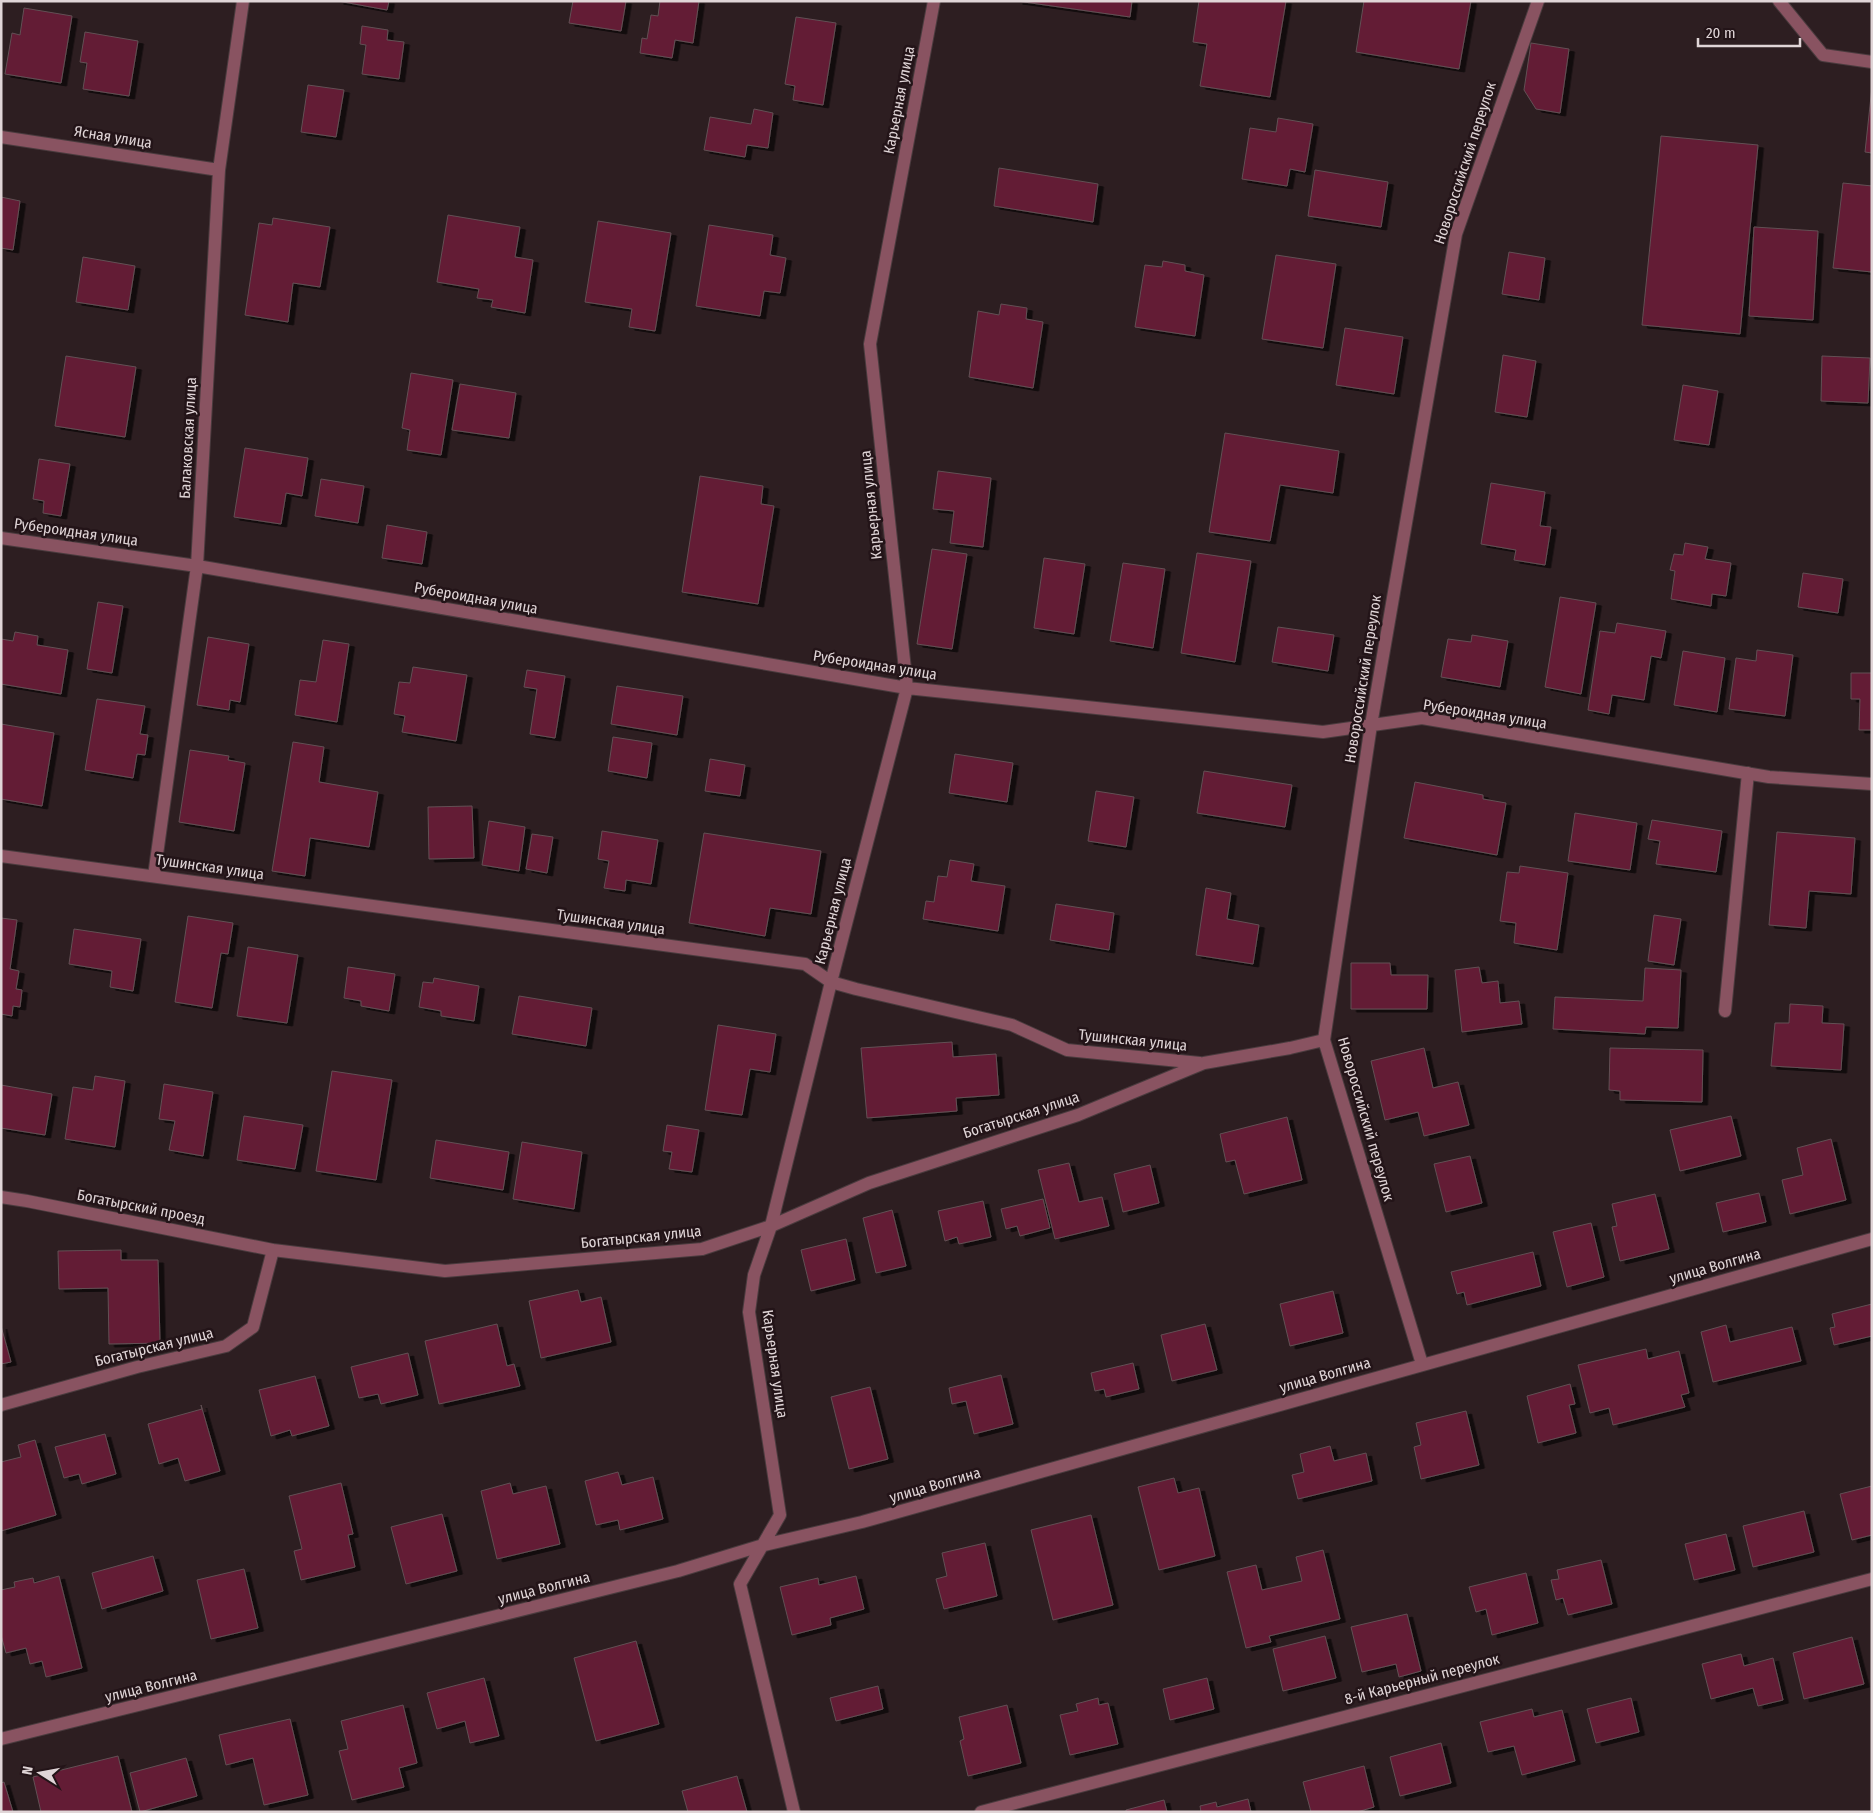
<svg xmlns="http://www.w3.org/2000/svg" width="1873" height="1813" viewBox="0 0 1873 1813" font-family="'Fira Sans Condensed',sans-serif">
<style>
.building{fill:#641a35;stroke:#625054;filter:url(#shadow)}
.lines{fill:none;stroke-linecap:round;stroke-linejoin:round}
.service-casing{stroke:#4a3b3e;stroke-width:14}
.minor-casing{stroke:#4a3b3e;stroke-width:14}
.service{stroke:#895361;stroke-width:12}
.minor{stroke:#895361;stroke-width:12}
.labels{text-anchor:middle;stroke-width:5;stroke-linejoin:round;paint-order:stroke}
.street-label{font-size:15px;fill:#e0d5d7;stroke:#231418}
</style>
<defs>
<filter id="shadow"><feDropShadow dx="5.5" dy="3" stdDeviation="0" flood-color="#0009"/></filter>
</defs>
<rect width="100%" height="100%" fill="#2d1e21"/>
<!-- building -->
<path class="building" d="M 338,1 L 389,1 L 387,10 Z
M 573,1 L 626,1 L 621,31 L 569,23 Z
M 660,1 L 699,1 L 693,43 L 675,40 L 672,58 L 640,53 L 642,38 L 647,39 L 651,15 L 658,16 Z
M 1017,1 L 1132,1 L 1130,17 Z
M 1199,1 L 1286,1 L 1270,97 L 1200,86 L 1207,44 L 1193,42 Z
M 1364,1 L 1471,1 L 1459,69 L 1356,52 Z
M 24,8 L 72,16 L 61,83 L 5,74 L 12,33 L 20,35 Z
M 796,17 L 836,23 L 823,105 L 793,100 L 795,86 L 785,84 Z
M 362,26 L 388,30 L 387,40 L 404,42 L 399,79 L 362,74 L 366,45 L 360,44 Z
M 85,32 L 138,41 L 129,96 L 83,89 L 87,63 L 80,62 Z
M 1531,43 L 1569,49 L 1560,113 L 1536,109 L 1524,90 Z
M 308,85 L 344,90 L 336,137 L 301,132 Z
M 1872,87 L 1872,153 L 1865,152 Z
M 754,109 L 773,113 L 768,148 L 747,145 L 745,157 L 704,150 L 710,117 L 751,124 Z
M 1278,118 L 1313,124 L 1305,172 L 1290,169 L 1287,186 L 1242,179 L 1250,128 L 1276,132 Z
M 1661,136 L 1758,145 L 1740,334 L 1642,325 Z
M 999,168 L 1098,184 L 1093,222 L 994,206 Z
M 1315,170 L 1388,182 L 1381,227 L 1308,216 Z
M 1843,183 L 1872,186 L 1872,272 L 1833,268 Z
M 1,197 L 20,201 L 13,250 L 1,248 Z
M 448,215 L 520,227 L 515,257 L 533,260 L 525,313 L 491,307 L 493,300 L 477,298 L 479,289 L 437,282 Z
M 273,218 L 330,227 L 320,287 L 293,283 L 288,322 L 245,315 L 259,223 L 272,225 Z
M 598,221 L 671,233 L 655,331 L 629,327 L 632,309 L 585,302 Z
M 709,225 L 773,235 L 770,255 L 786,258 L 780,293 L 764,291 L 760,316 L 696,306 Z
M 1754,227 L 1818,231 L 1813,320 L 1749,316 Z
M 1509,252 L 1545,258 L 1539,300 L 1502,294 Z
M 1276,255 L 1336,264 L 1323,348 L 1262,339 Z
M 83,257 L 135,266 L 128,310 L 76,302 Z
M 1163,261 L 1185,265 L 1185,271 L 1204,275 L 1195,336 L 1135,327 L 1145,265 L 1162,267 Z
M 1001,304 L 1027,308 L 1026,319 L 1043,322 L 1033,388 L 969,377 L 978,311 L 999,315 Z
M 1345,328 L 1403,337 L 1394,394 L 1336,385 Z
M 1503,355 L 1536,361 L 1527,417 L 1495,412 Z
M 66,356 L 136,367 L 125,437 L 55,426 Z
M 1822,356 L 1870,358 L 1868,403 L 1821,401 Z
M 411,373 L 453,380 L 441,455 L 407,450 L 410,430 L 402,428 Z
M 460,384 L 516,393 L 509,438 L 452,430 Z
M 1683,385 L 1718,391 L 1709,445 L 1674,440 Z
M 1225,433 L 1339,451 L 1333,493 L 1280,485 L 1270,541 L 1209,532 Z
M 245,448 L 308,458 L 302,496 L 286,493 L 281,524 L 234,517 Z
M 39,459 L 70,464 L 61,516 L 43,513 L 44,501 L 33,499 Z
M 938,471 L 991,478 L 983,547 L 950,543 L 954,511 L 933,509 Z
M 700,476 L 763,486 L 761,504 L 774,506 L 758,604 L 682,592 Z
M 321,479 L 364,486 L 358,523 L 315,516 Z
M 1491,483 L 1545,492 L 1540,526 L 1551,527 L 1545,565 L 1514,560 L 1516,550 L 1481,544 Z
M 387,525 L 427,532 L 422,564 L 382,558 Z
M 1685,543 L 1708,547 L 1705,559 L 1731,563 L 1726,596 L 1712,594 L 1711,606 L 1671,599 L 1675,571 L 1670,570 L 1674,554 L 1683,555 Z
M 932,549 L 967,554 L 952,649 L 917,644 Z
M 1197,553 L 1251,561 L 1235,662 L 1181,653 Z
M 1044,558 L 1085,564 L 1074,634 L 1034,628 Z
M 1123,563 L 1165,569 L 1153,648 L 1110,641 Z
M 1803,573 L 1843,579 L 1838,613 L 1798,607 Z
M 1560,597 L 1596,603 L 1581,694 L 1545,687 Z
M 98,602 L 123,606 L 112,673 L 87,669 Z
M 1617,623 L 1666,631 L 1661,658 L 1651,656 L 1644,700 L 1612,695 L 1609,714 L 1588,710 L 1600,631 L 1615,633 Z
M 1278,627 L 1334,635 L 1328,671 L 1272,662 Z
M 15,632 L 38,636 L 37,645 L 68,650 L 61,694 L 1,684 L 1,639 L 13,641 Z
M 1472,635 L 1508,641 L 1500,687 L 1441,677 L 1448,639 L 1471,642 Z
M 208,637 L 249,644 L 240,702 L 230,700 L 229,710 L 197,705 Z
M 323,640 L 349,644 L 337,722 L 295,715 L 300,680 L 316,682 Z
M 1757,650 L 1793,655 L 1785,716 L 1729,709 L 1736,658 L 1756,661 Z
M 1683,651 L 1725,658 L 1717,712 L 1674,705 Z
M 413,667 L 467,675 L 456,741 L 402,732 L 405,716 L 394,714 L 399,682 L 410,683 Z
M 527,670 L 565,676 L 555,738 L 530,734 L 537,689 L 524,687 Z
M 1851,673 L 1872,673 L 1872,730 L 1859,730 L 1860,699 L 1851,699 Z
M 617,686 L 683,696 L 677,735 L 611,724 Z
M 97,699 L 145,706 L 140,734 L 148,735 L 145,755 L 137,754 L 133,778 L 85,770 Z
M 1,724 L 54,733 L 42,806 L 1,799 Z
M 613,737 L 652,743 L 647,778 L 608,771 Z
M 293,742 L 324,747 L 319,782 L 378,792 L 369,847 L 310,838 L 305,876 L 272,871 Z
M 190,750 L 229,756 L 228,760 L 245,763 L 234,831 L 179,822 Z
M 955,754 L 1013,763 L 1007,802 L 949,793 Z
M 710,759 L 745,765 L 740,796 L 705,791 Z
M 1204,771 L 1292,785 L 1285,827 L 1197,813 Z
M 1415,782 L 1483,795 L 1483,799 L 1506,803 L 1497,855 L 1404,838 Z
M 1096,791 L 1134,797 L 1126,847 L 1088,841 Z
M 472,806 L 474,858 L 429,859 L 428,807 Z
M 1575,813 L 1637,823 L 1630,870 L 1568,861 Z
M 1652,820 L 1722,831 L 1716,872 L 1656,864 L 1660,841 L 1648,839 Z
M 489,821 L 525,827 L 519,871 L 482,865 Z
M 602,831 L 658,840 L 651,884 L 626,880 L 625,891 L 604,888 L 609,861 L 598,859 Z
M 1777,832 L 1855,838 L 1851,894 L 1809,891 L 1806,928 L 1769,925 Z
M 704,833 L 821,851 L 811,914 L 770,908 L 765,936 L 689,923 Z
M 532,834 L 553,837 L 547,873 L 526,869 Z
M 950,860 L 974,864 L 971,881 L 1005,886 L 998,931 L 923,919 L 926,901 L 934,902 L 938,876 L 947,877 Z
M 1520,866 L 1568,873 L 1557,950 L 1514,943 L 1516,923 L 1500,921 L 1507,872 L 1519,873 Z
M 1206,888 L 1231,893 L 1227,919 L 1259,925 L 1253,964 L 1196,955 Z
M 1056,904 L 1114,913 L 1109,950 L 1050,940 Z
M 1654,915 L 1681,919 L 1674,965 L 1648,961 Z
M 188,916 L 233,923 L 228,954 L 221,953 L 212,1008 L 175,1002 Z
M 1,918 L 17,920 L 10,969 L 19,971 L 16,989 L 22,990 L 20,1007 L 13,1006 L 12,1016 L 1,1014 Z
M 74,929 L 141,939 L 133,991 L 110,987 L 112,971 L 69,964 Z
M 248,947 L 298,955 L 287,1023 L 237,1016 Z
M 1351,963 L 1390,963 L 1391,975 L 1428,975 L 1427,1009 L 1351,1009 Z
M 348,967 L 395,974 L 389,1011 L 361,1006 L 361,1001 L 344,998 Z
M 1479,967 L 1482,983 L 1498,981 L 1500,1003 L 1519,1001 L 1522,1024 L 1462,1032 L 1455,970 Z
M 1645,968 L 1681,970 L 1678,1028 L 1646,1027 L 1645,1034 L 1553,1029 L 1555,997 L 1643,1001 Z
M 434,978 L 479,986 L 474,1021 L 441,1016 L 441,1011 L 419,1007 L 423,982 L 433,983 Z
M 519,996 L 592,1008 L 586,1046 L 512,1034 Z
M 1790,1004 L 1823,1006 L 1822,1023 L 1844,1024 L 1841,1070 L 1771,1066 L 1775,1023 L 1789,1023 Z
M 718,1025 L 776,1034 L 770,1072 L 750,1069 L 742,1115 L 705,1110 Z
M 952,1042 L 953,1057 L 996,1054 L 999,1095 L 956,1098 L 957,1111 L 867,1118 L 861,1048 Z
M 1424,1048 L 1433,1088 L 1458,1082 L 1469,1125 L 1424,1136 L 1418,1112 L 1385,1120 L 1371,1061 Z
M 1610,1048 L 1703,1050 L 1702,1102 L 1620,1100 L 1620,1091 L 1609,1090 Z
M 332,1071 L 392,1080 L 376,1180 L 316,1171 Z
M 95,1076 L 125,1081 L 115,1147 L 65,1139 L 73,1087 L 93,1090 Z
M 164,1084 L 213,1092 L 203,1156 L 169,1150 L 175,1121 L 159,1119 Z
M 1,1085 L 52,1094 L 45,1135 L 1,1128 Z
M 244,1116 L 303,1125 L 295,1169 L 237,1160 Z
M 1731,1116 L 1741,1156 L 1680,1171 L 1670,1130 Z
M 1287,1117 L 1302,1180 L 1244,1194 L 1235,1160 L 1226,1162 L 1220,1134 Z
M 667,1125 L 699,1130 L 692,1172 L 669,1169 L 672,1152 L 663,1151 Z
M 1831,1139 L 1846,1200 L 1790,1214 L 1782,1180 L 1803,1175 L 1797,1148 Z
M 436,1140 L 509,1152 L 503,1190 L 430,1178 Z
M 522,1142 L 582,1152 L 574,1209 L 513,1199 Z
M 1470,1156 L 1482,1203 L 1446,1212 L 1434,1164 Z
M 1069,1163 L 1079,1202 L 1102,1197 L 1109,1226 L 1055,1239 L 1038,1170 Z
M 1150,1165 L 1159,1203 L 1123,1212 L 1114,1174 Z
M 1759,1193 L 1766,1222 L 1723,1232 L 1716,1203 Z
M 1655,1194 L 1669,1249 L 1620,1261 L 1612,1227 L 1617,1226 L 1612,1204 Z
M 1043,1199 L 1050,1228 L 1020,1236 L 1017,1226 L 1006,1229 L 1001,1209 Z
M 983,1201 L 991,1237 L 959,1244 L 957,1237 L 945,1241 L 938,1211 Z
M 892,1210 L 906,1266 L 876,1273 L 863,1218 Z
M 1591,1223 L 1604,1277 L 1567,1287 L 1553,1232 Z
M 846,1239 L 855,1280 L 811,1291 L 801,1250 Z
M 121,1250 L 121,1260 L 158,1260 L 160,1343 L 109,1344 L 108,1288 L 59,1289 L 58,1251 Z
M 1533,1252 L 1541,1286 L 1467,1305 L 1464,1292 L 1457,1294 L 1451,1272 Z
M 578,1290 L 581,1302 L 601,1297 L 611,1342 L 541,1358 L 529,1301 Z
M 1333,1291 L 1343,1333 L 1290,1346 L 1280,1304 Z
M 1872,1304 L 1872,1336 L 1834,1345 L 1830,1328 L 1835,1327 L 1832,1314 Z
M 497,1324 L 507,1366 L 514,1364 L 520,1386 L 439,1404 L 425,1341 Z
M 1205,1324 L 1217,1370 L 1172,1381 L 1161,1335 Z
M 1726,1325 L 1730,1342 L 1792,1327 L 1801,1361 L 1713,1382 L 1701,1332 Z
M 1,1326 L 11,1362 L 1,1364 Z
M 1646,1349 L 1648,1359 L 1679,1351 L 1689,1393 L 1681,1395 L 1685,1407 L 1613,1425 L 1609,1408 L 1590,1413 L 1578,1365 Z
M 408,1353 L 418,1395 L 381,1404 L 378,1394 L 359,1398 L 351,1367 Z
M 1133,1363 L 1139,1389 L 1106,1397 L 1104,1389 L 1095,1391 L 1091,1373 Z
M 1001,1375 L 1013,1424 L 974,1434 L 966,1401 L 952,1404 L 949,1388 Z
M 315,1376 L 329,1426 L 292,1436 L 290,1430 L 271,1436 L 259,1390 Z
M 1570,1384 L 1575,1404 L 1569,1405 L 1576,1433 L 1538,1443 L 1527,1396 Z
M 870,1387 L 888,1459 L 849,1469 L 831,1397 Z
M 201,1405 L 220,1471 L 185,1481 L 178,1458 L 159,1464 L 148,1424 L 202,1409 Z
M 1466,1411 L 1479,1465 L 1421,1479 L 1414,1447 L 1421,1445 L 1416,1423 Z
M 105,1434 L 116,1474 L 82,1484 L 79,1474 L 64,1478 L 55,1447 Z
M 35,1440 L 56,1515 L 1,1531 L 1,1462 L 21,1457 L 18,1445 Z
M 1330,1446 L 1334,1461 L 1366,1453 L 1372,1481 L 1298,1499 L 1292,1475 L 1304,1472 L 1300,1454 Z
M 618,1472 L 622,1485 L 653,1477 L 663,1519 L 620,1530 L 618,1520 L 596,1525 L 585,1481 Z
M 1174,1478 L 1178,1493 L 1199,1488 L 1215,1556 L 1159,1570 L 1138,1487 Z
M 341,1483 L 353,1534 L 348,1535 L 355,1567 L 301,1580 L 294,1551 L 302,1549 L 289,1496 Z
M 510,1483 L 513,1494 L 546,1486 L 560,1544 L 497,1559 L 481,1491 Z
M 1872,1486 L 1872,1535 L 1852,1540 L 1840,1494 Z
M 1804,1511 L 1814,1552 L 1753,1567 L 1743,1526 Z
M 442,1514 L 457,1571 L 406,1584 L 391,1527 Z
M 1091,1515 L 1113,1605 L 1053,1620 L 1031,1530 Z
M 1726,1534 L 1735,1570 L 1694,1580 L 1685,1544 Z
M 985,1543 L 997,1596 L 944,1609 L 936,1579 L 947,1576 L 942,1553 Z
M 1323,1550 L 1340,1619 L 1269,1636 L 1271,1642 L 1246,1648 L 1227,1572 L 1256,1565 L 1262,1590 L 1302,1581 L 1296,1557 Z
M 153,1556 L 163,1591 L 102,1609 L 92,1573 Z
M 1601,1560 L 1612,1604 L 1568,1615 L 1563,1598 L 1556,1600 L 1551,1580 L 1559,1579 L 1557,1570 Z
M 244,1569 L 258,1628 L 211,1639 L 197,1580 Z
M 1526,1573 L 1538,1623 L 1492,1635 L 1486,1609 L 1476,1612 L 1469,1587 Z
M 59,1576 L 82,1668 L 46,1677 L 42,1661 L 30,1664 L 26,1648 L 6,1653 L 1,1635 L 1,1590 L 15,1587 L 14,1582 L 33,1578 L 34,1583 Z
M 856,1576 L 864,1609 L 830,1618 L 831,1625 L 792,1635 L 780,1587 L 818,1578 L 819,1585 Z
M 1407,1614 L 1421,1671 L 1399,1677 L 1396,1664 L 1362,1672 L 1351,1627 Z
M 1325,1636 L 1336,1678 L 1283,1691 L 1273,1649 Z
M 1852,1637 L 1864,1684 L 1804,1699 L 1793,1653 Z
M 636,1641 L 659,1724 L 596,1741 L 574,1658 Z
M 1741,1654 L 1744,1666 L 1773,1658 L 1783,1700 L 1758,1706 L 1753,1688 L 1711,1699 L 1702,1664 Z
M 484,1678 L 499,1736 L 470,1743 L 465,1721 L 437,1729 L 427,1693 Z
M 1207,1678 L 1214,1709 L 1170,1720 L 1163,1689 Z
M 878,1686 L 883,1709 L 836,1721 L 830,1698 Z
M 1098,1698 L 1099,1705 L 1108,1703 L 1118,1744 L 1070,1755 L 1060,1715 L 1078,1711 L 1076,1704 Z
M 1631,1698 L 1639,1732 L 1596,1743 L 1587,1709 Z
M 403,1705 L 417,1763 L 399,1768 L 404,1787 L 352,1800 L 339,1751 L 348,1749 L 341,1721 Z
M 1007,1705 L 1021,1763 L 968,1776 L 960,1741 L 964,1739 L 959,1717 Z
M 1532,1709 L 1534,1717 L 1562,1710 L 1575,1761 L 1522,1775 L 1514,1746 L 1488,1752 L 1480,1722 Z
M 290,1719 L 308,1795 L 264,1805 L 253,1758 L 226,1765 L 219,1735 Z
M 1441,1743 L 1451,1783 L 1400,1796 L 1390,1757 Z
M 118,1756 L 132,1812 L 41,1812 L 33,1777 Z
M 186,1758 L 197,1796 L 140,1812 L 130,1773 Z
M 1364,1766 L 1374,1807 L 1357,1812 L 1311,1812 L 1303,1782 Z
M 737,1776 L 747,1812 L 688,1812 L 682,1791 Z
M 4,1782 L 13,1812 L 1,1812 L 1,1783 Z
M 1248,1799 L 1251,1812 L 1201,1812 L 1200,1806 L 1216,1802 L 1217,1807 Z
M 1164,1800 L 1167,1812 L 1126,1812 L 1126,1810 Z"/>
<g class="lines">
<!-- service casing -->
<g class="service-casing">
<path id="service" d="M 1779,1 L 1823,55 L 1872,62"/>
</g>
<!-- minor casing -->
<g class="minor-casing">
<path id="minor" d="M 1,137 L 219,170
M 1,538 L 197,566 L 907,688 L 1323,732 L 1422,718 L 1769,777 L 1872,784
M 1,856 L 805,964 L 831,982 L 856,989 L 1012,1025 L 1067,1050 L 1200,1063
M 154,876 L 197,566 L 219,170 L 243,1
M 1725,1011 L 1748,773
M 1,1197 L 27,1201 L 273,1250 L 445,1271 L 702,1249 L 771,1226 L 869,1183 L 1078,1115 L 1204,1063 L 1290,1048 L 1324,1040
M 1422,1364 L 1324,1040 L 1371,725 L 1456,234 L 1538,1
M 1,1405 L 137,1367 L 226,1346 L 253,1327 L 273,1250
M 1,1739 L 678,1571 L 760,1546 L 862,1522 L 1872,1239
M 794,1812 L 740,1584 L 780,1515 L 749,1312 L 754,1275 L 771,1226 L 831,982 L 907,688 L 870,344 L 934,1
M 981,1812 L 1872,1579"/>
</g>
<!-- service -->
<use href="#service" class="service"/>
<!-- minor -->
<use href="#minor" class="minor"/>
</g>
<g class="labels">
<!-- street labels -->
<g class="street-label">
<text transform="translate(899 100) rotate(-79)" y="5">Карьерная улица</text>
<text transform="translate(113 137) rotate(9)" y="5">Ясная улица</text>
<text transform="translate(1465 163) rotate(-72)" y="5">Новороссийский переулок</text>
<text transform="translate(188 438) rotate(-87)" y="5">Балаковская улица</text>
<text transform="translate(871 505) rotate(-96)" y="5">Карьерная улица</text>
<text transform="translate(76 532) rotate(8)" y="5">Рубероидная улица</text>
<text transform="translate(476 598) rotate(10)" y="5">Рубероидная улица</text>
<text transform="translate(875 665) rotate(9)" y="5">Рубероидная улица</text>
<text transform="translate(1363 679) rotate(-81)" y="5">Новороссийский переулок</text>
<text transform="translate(1485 714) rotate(9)" y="5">Рубероидная улица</text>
<text transform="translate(210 867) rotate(8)" y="5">Тушинская улица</text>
<text transform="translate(833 911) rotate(-76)" y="5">Карьерная улица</text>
<text transform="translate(611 922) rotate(8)" y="5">Тушинская улица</text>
<text transform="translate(1133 1040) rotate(6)" y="5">Тушинская улица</text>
<text transform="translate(1021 1115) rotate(-18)" y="5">Богатырская улица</text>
<text transform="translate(1366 1119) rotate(74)" y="5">Новороссийский переулок</text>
<text transform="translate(141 1207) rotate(11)" y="5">Богатырский проезд</text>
<text transform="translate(641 1237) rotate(-6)" y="5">Богатырская улица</text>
<text transform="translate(1715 1266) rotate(-16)" y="5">улица Волгина</text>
<text transform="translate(154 1347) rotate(-14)" y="5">Богатырская улица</text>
<text transform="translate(775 1364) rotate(82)" y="5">Карьерная улица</text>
<text transform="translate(1325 1375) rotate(-16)" y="5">улица Волгина</text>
<text transform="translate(935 1485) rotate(-16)" y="5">улица Волгина</text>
<text transform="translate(544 1588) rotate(-14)" y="5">улица Волгина</text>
<text transform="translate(1422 1679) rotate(-15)" y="5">8-й Карьерный переулок</text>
<text transform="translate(151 1686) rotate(-14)" y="5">улица Волгина</text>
</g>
</g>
<!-- border -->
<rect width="1873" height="1813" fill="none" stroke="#e0d5d7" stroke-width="5"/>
<!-- north arrow -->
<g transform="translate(40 1773) rotate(281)" stroke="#231418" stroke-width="4" paint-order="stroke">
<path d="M0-4L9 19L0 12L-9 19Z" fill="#e0d5d7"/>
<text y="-8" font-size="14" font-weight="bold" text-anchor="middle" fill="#e0d5d7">N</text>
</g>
<!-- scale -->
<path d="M1698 38v8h102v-8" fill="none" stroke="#e0d5d7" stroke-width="2.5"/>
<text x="1706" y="38" font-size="15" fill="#e0d5d7" stroke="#231418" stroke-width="4" paint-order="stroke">20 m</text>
</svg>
